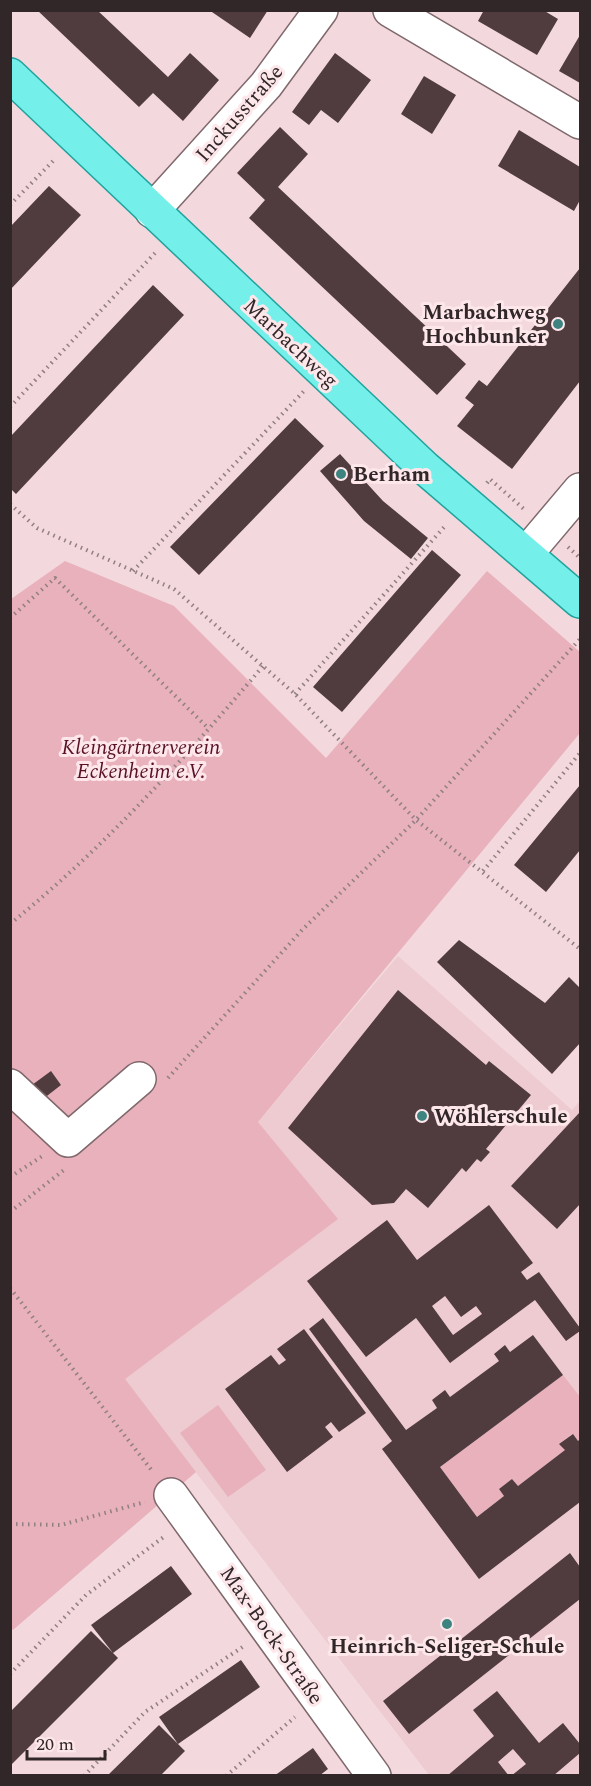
<svg xmlns="http://www.w3.org/2000/svg" width="591" height="1786" viewBox="0 0 591 1786" font-family="Spectral,serif">
<style>
.built{fill:#edcbd0}
.green{fill:#e8b1bb}
.building{fill:#503c3f;fill-rule:evenodd}
.lines{fill:none;stroke-linecap:round;stroke-linejoin:round}
.minor-casing{stroke:#7f686c;stroke-width:36}
.major-casing{stroke:#20a29d;stroke-width:36}
.path{stroke:#917f82;stroke-width:4;stroke-dasharray:1.5 4.5;stroke-linecap:butt}
.minor{stroke:#fff;stroke-width:33}
.major{stroke:#74efea;stroke-width:33}
.poi-dot{fill:#3d8480;stroke:#fde7ea;stroke-width:2}
.labels{text-anchor:middle;stroke-width:6;stroke-linejoin:round;paint-order:stroke}
.street-label{font-size:21px;fill:#312729;stroke:#fde7ea}
.poi-label{font-size:21px;font-weight:bold;fill:#312729;stroke:#fde7ea;text-anchor:start}
.park-label{font-size:21px;font-style:italic;fill:#591127;stroke:#fde7ea}
</style>
<rect width="100%" height="100%" fill="#f3d9dd"/>
<!-- built -->
<path class="built" d="M 398,956 L 572,1110 L 580,1101 L 580,1775 L 429,1775 L 124,1379 L 337,1219 L 258,1122 Z"/>
<!-- green -->
<path class="green" d="M 65,561 L 174,606 L 326,758 L 487,571 L 580,652 L 580,733 L 258,1122 L 338,1219 L 125,1379 L 196,1472 L 13,1630 L 11,1628 L 11,599 Z
M 563,1375 L 580,1397 L 580,1439 L 578,1441 L 572,1434 L 560,1443 L 565,1450 L 518,1486 L 512,1479 L 499,1489 L 504,1496 L 477,1517 L 440,1467 Z
M 218,1405 L 266,1470 L 228,1497 L 180,1433 Z"/>
<!-- building -->
<path class="building" d="M 37,10 L 97,10 L 168,77 L 190,53 L 219,80 L 183,121 L 153,93 L 139,107 Z
M 209,10 L 268,10 L 250,38 Z
M 484,10 L 543,10 L 558,19 L 537,55 L 478,21 Z
M 580,35 L 580,83 L 559,71 Z
M 335,53 L 371,80 L 338,123 L 321,110 L 309,125 L 292,112 Z
M 424,76 L 456,95 L 432,134 L 401,114 Z
M 280,127 L 308,154 L 278,187 L 466,364 L 437,395 L 249,218 L 265,200 L 237,173 Z
M 519,130 L 580,167 L 580,200 L 574,211 L 498,166 Z
M 49,186 L 81,215 L 10,290 L 10,227 Z
M 580,268 L 580,381 L 512,469 L 457,426 L 474,405 L 465,398 L 479,380 L 487,386 Z
M 153,285 L 184,315 L 16,494 L 10,488 L 10,437 Z
M 295,418 L 324,446 L 199,575 L 170,547 Z
M 340,454 L 383,501 L 428,538 L 411,559 L 364,521 L 320,471 Z
M 432,550 L 461,575 L 342,712 L 313,687 Z
M 580,785 L 580,850 L 546,892 L 514,865 Z
M 459,940 L 545,1003 L 569,977 L 580,988 L 580,1043 L 552,1074 L 437,962 Z
M 398,990 L 486,1065 L 489,1061 L 531,1095 L 486,1149 L 490,1152 L 481,1162 L 477,1159 L 466,1172 L 462,1168 L 428,1208 L 406,1189 L 394,1203 L 372,1205 L 288,1128 Z
M 51,1071 L 61,1085 L 43,1099 L 32,1085 Z
M 580,1112 L 580,1204 L 557,1229 L 511,1186 Z
M 489,1205 L 533,1263 L 521,1272 L 527,1280 L 539,1272 L 580,1328 L 580,1331 L 566,1341 L 535,1300 L 450,1363 L 416,1318 L 366,1357 L 307,1281 L 387,1220 L 417,1260 ZM 445,1296 L 461,1317 L 476,1306 L 482,1314 L 453,1335 L 432,1306 Z
M 323,1318 L 406,1430 L 437,1408 L 432,1400 L 445,1390 L 450,1397 L 499,1361 L 494,1354 L 505,1345 L 510,1352 L 533,1335 L 563,1375 L 440,1467 L 477,1517 L 504,1496 L 499,1489 L 512,1479 L 518,1486 L 565,1450 L 559,1444 L 573,1434 L 578,1441 L 580,1439 L 580,1502 L 479,1579 L 382,1449 L 392,1441 L 309,1329 Z
M 304,1329 L 366,1413 L 339,1432 L 331,1422 L 325,1427 L 333,1437 L 287,1472 L 225,1389 L 271,1355 L 279,1365 L 286,1360 L 277,1349 Z
M 570,1553 L 580,1567 L 580,1599 L 409,1734 L 383,1701 Z
M 171,1566 L 192,1594 L 113,1653 L 91,1625 Z
M 91,1631 L 118,1658 L 10,1766 L 10,1712 Z
M 241,1660 L 260,1687 L 178,1744 L 185,1751 L 160,1776 L 107,1776 L 159,1725 L 178,1744 L 159,1717 Z
M 497,1691 L 539,1743 L 563,1723 L 580,1744 L 580,1753 L 553,1776 L 511,1776 L 526,1764 L 513,1749 L 498,1762 L 509,1776 L 447,1776 L 494,1736 L 473,1710 Z
M 313,1748 L 328,1769 L 319,1776 L 274,1776 Z"/>
<g class="lines">
<!-- minor casing -->
<g class="minor-casing">
<path id="minor" d="M 390,10 L 580,122
M 152,211 L 266,85 L 321,10
M 526,554 L 580,490
M 10,1086 L 68,1140 L 139,1079
M 171,1495 L 374,1776"/>
</g>
<!-- major casing -->
<g class="major-casing">
<path id="major" d="M 10,75 L 425,468 L 580,601"/>
</g>
<!-- path -->
<path class="path" d="M 10,205 L 56,158
M 10,407 L 156,252
M 487,483 L 490,479 L 526,511
M 10,504 L 37,528 L 174,589 L 295,694 L 416,820 L 580,949
M 568,547 L 580,558
M 133,571 L 304,391
M 10,618 L 55,578 L 209,729
M 295,694 L 446,525
M 483,871 L 580,753
M 10,924 C 104,848 185,758 263,666
M 168,1078 L 303,929 L 416,820 L 580,639
M 10,1177 L 44,1155
M 10,1212 L 64,1170
M 10,1288 L 153,1472
M 10,1524 L 61,1525 L 145,1502
M 10,1674 L 86,1595 L 165,1536
M 84,1776 L 145,1712 L 244,1646
M 226,1776 L 295,1717"/>
<!-- minor -->
<use href="#minor" class="minor"/>
<!-- major -->
<use href="#major" class="major"/>
</g>
<!-- markers -->
<g class="poi-dot">
<circle cx="558" cy="324" r="6"/>
<circle cx="341" cy="474" r="6"/>
<circle cx="422" cy="1116" r="6"/>
<circle cx="447" cy="1624" r="6"/>
</g>
<g class="labels">
<!-- street labels -->
<g class="street-label">
<text transform="translate(239 113) rotate(-49)" y="7">Inckusstraße</text>
<text transform="translate(291 343) rotate(43)" y="7">Marbachweg</text>
<text transform="translate(272 1635) rotate(55)" y="7">Max-Bock-Straße</text>
</g>
<!-- poi labels -->
<g class="poi-label">
<text x="546" y="319" text-anchor="end">Marbachweg<tspan x="546" dy="24">Hochbunker</tspan></text>
<text x="353" y="481">Berham</text>
<text x="434" y="1123">Wöhlerschule</text>
<text x="447" y="1653" text-anchor="middle">Heinrich-Seliger-Schule</text>
</g>
<!-- park labels -->
<g class="park-label">
<text x="141" y="754">Kleingärtnerverein<tspan x="141" dy="24">Eckenheim e.V.</tspan></text>
</g>
</g>
<!-- border -->
<rect width="591" height="1786" fill="none" stroke="#312729" stroke-width="24"/>
<!-- scale -->
<path d="M27 1750v9h78v-9" fill="none" stroke="#312729" stroke-width="3"/>
<text x="36" y="1750" font-size="18" fill="#312729" stroke="#fde7ea" stroke-width="4.5" paint-order="stroke">20 m</text>
</svg>
